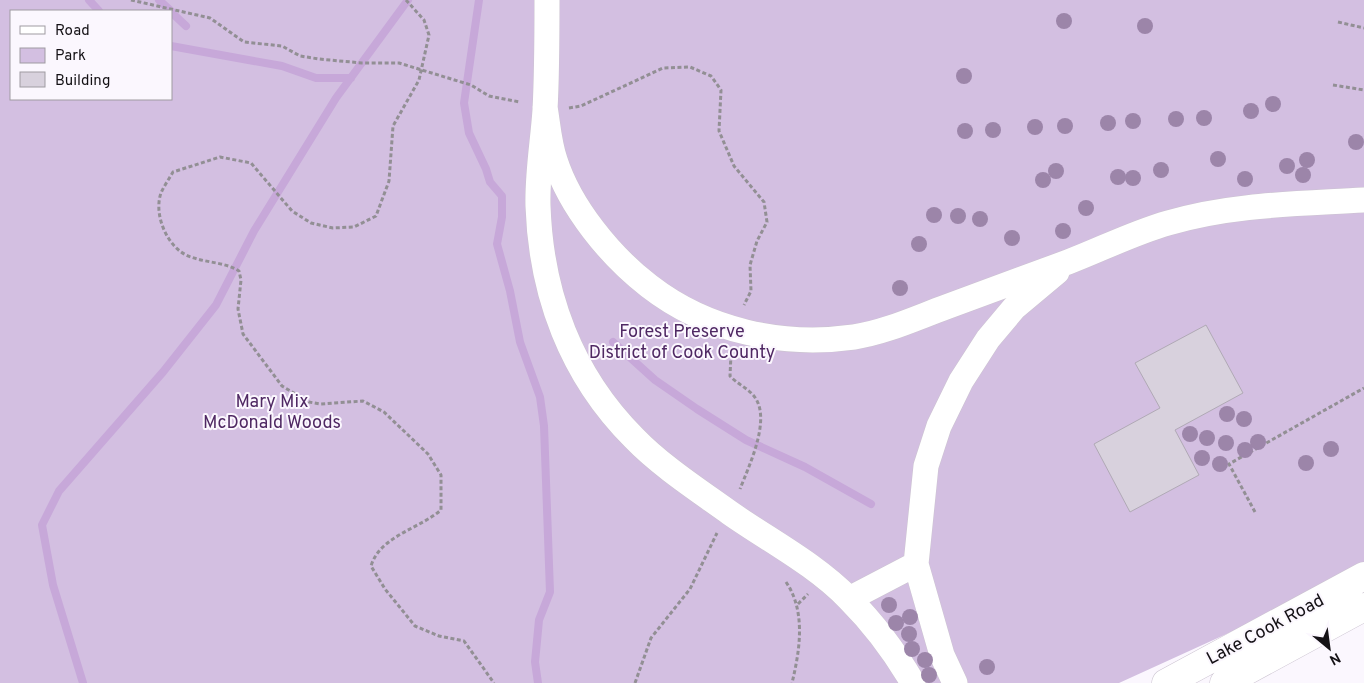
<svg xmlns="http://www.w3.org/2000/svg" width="1364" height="683" viewBox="0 0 1364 683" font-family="Overpass,sans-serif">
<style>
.green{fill:#d3bfe1;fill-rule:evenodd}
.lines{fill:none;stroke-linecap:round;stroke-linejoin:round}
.stream{stroke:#c7a8d9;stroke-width:8}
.building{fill:#d8d1dd;stroke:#b0a9b5}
.minor-casing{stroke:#ccc4d1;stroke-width:26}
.major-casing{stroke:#ccc4d1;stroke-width:29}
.path{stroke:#928f94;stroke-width:3;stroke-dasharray:4 2.5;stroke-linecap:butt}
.minor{stroke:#fff;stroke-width:25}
.major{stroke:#fff;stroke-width:28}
.tree{fill:#9c85a9}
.labels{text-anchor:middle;stroke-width:4;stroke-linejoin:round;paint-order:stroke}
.park-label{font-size:18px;fill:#4f2863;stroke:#fbf7fe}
.street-label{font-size:18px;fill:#141115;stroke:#fbf7fe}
</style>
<rect width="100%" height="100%" fill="#fbf7fe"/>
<!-- green -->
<path class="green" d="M 0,0 L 1364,0 L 1364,565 L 1286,607 L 1119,683 L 0,683 ZM 11,11 L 171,11 L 171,99 L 11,99 Z"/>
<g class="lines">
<!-- stream -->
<path class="stream" d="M 89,0 L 99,11
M 159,0 L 171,11
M 479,0 L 464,103 L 469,133 L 486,169 L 490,182 L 502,196 L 502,217 L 497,244 L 510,291 L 520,342 L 540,397 L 544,426 L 550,592 L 539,620 L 535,662 L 538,683
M 171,12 L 186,26
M 171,46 L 282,66 L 316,78 L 351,78
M 613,342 L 655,380 L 697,409 L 746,440 L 805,467 L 871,504
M 83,683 L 53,585 L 42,525 L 59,491 L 163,372 L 216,305 L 254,231 L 336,98 L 408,0"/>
</g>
<!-- building -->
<path class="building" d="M 1206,325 L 1243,393 L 1175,430 L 1199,475 L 1130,512 L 1094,444 L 1160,408 L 1135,363 Z"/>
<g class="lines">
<!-- minor casing -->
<g class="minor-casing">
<path id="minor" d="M 547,0 C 547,36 547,73 545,110 C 543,141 537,174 538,206 C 541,294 571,375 634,438 C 661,466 698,490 730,513 C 770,541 815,564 849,599 C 873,623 896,654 913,683
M 545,107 C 548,124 549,143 555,160 C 570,207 610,256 649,286 C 707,331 782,347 854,337 C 886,332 916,318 946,307 C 987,292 1028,277 1068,262 C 1102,249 1133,233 1168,223 C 1232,204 1298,204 1364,200
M 849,599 L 916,564
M 955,683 L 942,655 L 916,564 L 926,466 L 939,426 L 961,381 L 988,339 L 1014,308 L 1057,272"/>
</g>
<!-- major casing -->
<g class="major-casing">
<path id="major" d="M 1166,683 L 1364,576
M 1224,683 L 1364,607"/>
</g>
<!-- path -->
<path class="path" d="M 131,0 L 210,18 L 244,42 L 282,46 L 300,56 L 319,59 L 362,63 L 399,63 L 471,85 L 489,96 L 520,102
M 406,0 L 424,20 L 429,35 L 419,80 L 393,126 L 389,181 L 376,216 L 354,227 L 333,228 L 311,223 L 292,211 L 251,163 L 220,157 L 173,172 C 169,179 164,186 161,193 C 153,215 168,250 191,257 C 207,263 225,262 239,271 L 241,280 L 238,309 L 243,334 L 282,386 L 309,402 L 320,404 L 363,401 L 384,412 L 428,454 L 441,475 L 441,510 C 419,529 380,536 371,566 L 385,589 L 415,626 L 439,636 L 464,641 L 494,683
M 1338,22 L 1364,28
M 1333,85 L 1364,90
M 569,108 L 581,106 L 663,68 L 690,67 L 711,76 L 721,90 L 719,131 L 734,166 L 764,202 L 767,222 L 757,241 L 750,265 L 751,291 L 744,305
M 731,354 L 730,376 C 737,384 750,389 756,399 C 770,422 749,466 740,489
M 1255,512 L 1229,464 L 1364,388
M 786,582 C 806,611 800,650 792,683
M 798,604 L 808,594
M 635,683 L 651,638 L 690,589 L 717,533"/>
<!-- minor -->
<use href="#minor" class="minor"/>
<!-- major -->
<use href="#major" class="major"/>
</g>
<!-- trees -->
<g class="tree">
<circle cx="1064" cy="21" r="8"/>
<circle cx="1145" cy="26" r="8"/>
<circle cx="964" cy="76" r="8"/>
<circle cx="1273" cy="104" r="8"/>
<circle cx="1251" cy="111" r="8"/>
<circle cx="1204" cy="118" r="8"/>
<circle cx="1176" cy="119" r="8"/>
<circle cx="1133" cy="121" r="8"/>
<circle cx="1108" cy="123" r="8"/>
<circle cx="1065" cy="126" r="8"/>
<circle cx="1035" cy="127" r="8"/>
<circle cx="993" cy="130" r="8"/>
<circle cx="965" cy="131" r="8"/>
<circle cx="1356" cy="142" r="8"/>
<circle cx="1218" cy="159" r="8"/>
<circle cx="1307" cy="160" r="8"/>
<circle cx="1287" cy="166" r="8"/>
<circle cx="1161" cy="170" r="8"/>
<circle cx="1056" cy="171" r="8"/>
<circle cx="1303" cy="175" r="8"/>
<circle cx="1118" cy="177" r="8"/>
<circle cx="1133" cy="178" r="8"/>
<circle cx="1245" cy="179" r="8"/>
<circle cx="1043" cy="180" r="8"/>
<circle cx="1086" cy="208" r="8"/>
<circle cx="934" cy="215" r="8"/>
<circle cx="958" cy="216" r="8"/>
<circle cx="980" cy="219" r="8"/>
<circle cx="1063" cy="231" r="8"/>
<circle cx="1012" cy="238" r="8"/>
<circle cx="919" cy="244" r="8"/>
<circle cx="900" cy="288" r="8"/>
<circle cx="1227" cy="414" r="8"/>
<circle cx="1244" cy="419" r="8"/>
<circle cx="1190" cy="434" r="8"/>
<circle cx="1207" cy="438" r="8"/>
<circle cx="1258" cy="442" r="8"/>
<circle cx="1226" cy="443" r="8"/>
<circle cx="1331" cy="449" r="8"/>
<circle cx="1245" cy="450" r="8"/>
<circle cx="1202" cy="458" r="8"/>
<circle cx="1306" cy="463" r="8"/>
<circle cx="1220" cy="464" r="8"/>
<circle cx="889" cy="605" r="8"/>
<circle cx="910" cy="617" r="8"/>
<circle cx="896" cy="623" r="8"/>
<circle cx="909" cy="634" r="8"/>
<circle cx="912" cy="649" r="8"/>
<circle cx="925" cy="660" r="8"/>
<circle cx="987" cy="667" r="8"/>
<circle cx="929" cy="675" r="8"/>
</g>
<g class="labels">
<!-- park labels -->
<g class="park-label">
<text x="682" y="337">Forest Preserve<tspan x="682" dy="21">District of Cook County</tspan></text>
<text x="272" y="407">Mary Mix<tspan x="272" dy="21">McDonald Woods</tspan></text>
</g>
<!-- street labels -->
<g class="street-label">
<text transform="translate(1265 629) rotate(-28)" y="6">Lake Cook Road</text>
</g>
</g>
<!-- legend -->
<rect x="10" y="10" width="162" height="90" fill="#fbf7fe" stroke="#9f9ba1"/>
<rect x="20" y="26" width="25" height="8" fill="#ffffff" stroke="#9f9ba1"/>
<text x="55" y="35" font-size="15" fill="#141115">Road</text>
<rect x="20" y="48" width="25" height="15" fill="#d3bfe1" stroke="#9f9ba1"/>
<text x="55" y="60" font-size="15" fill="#141115">Park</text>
<rect x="20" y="72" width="25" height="15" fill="#d8d1dd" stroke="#9f9ba1"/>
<text x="55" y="85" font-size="15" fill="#141115">Building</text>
<!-- north arrow -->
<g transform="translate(1329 648) rotate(151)" stroke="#fbf7fe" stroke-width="4" paint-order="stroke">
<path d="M0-4L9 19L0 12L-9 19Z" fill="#141115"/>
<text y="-8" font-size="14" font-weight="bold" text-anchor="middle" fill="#141115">N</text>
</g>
</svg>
